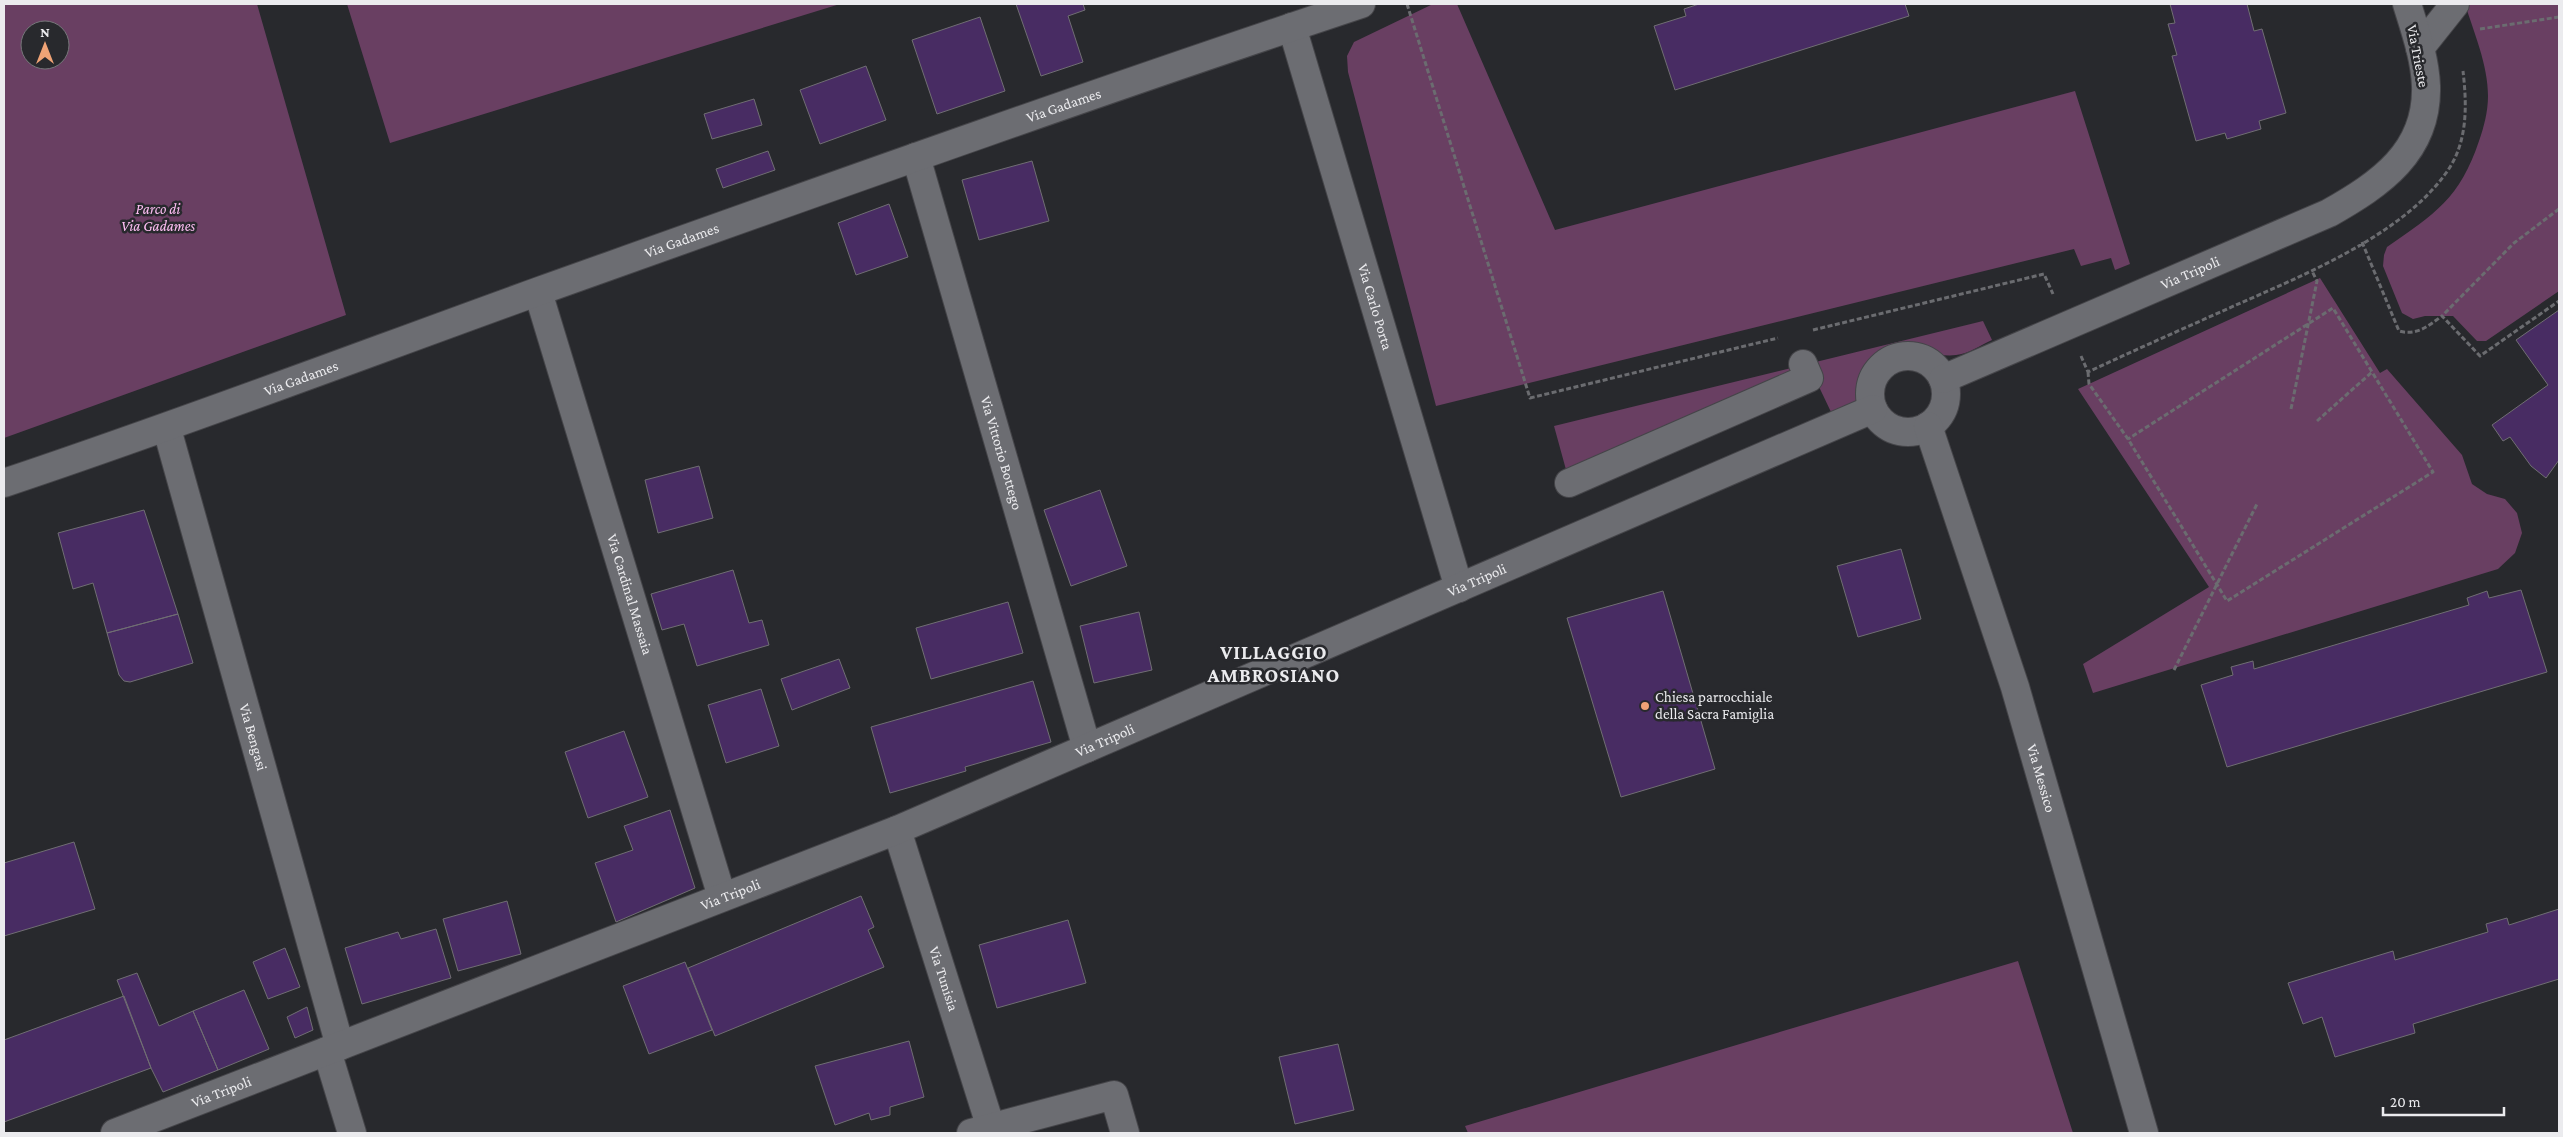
<svg xmlns="http://www.w3.org/2000/svg" width="2563" height="1137" viewBox="0 0 2563 1137" font-family="'Crimson Pro',serif">
<style>
.green{fill:#693f62;fill-rule:evenodd}
.building{fill:#482c63;stroke:#706e73}
.lines{fill:none;stroke-linecap:round;stroke-linejoin:round}
.minor-casing{stroke:#454549;stroke-width:30}
.path{stroke:#6b6c70;stroke-width:3;stroke-dasharray:5 2.5;stroke-linecap:butt}
.minor{stroke:#6c6d72;stroke-width:28}
.poi-dot{fill:#efa376;stroke:#28292d;stroke-width:2}
.labels{text-anchor:middle;stroke-width:5;stroke-linejoin:round;paint-order:stroke}
.street-label{font-size:15px;fill:#ebebee;stroke:#28292d}
.park-label{font-size:15px;font-style:italic;fill:#febef3;stroke:#28292d}
.poi-label{font-size:15px;fill:#ebebee;stroke:#28292d;text-anchor:start}
.district-label{font-size:20px;font-weight:bold;letter-spacing:1px;fill:#ebebee;stroke:#28292d}
</style>
<rect width="100%" height="100%" fill="#28292d"/>
<!-- green -->
<path class="green" d="M 4,4 L 257,4 L 346,315 L 4,438 ZM 30,30 L 60,30 L 60,60 L 30,60 Z
M 347,4 L 840,4 L 390,143 Z
M 1433,4 L 1457,4 L 1555,230 L 2075,91 L 2130,264 L 2115,270 L 2111,258 L 2081,266 L 2074,249 L 1436,406 L 1348,72 L 1347,56 L 1354,42 Z
M 2465,4 L 2559,4 L 2559,291 L 2486,341 L 2477,341 L 2453,316 L 2425,316 L 2413,319 L 2402,313 L 2383,266 L 2384,255 L 2387,247 C 2435,214 2460,198 2479,141 C 2484,127 2488,111 2488,96 C 2488,65 2474,33 2465,4 Z
M 2320,278 L 2380,373 L 2387,369 L 2462,455 L 2472,484 L 2487,494 L 2505,499 L 2517,513 L 2522,533 L 2515,553 L 2498,569 L 2093,693 L 2083,664 L 2209,587 L 2078,389 Z
M 1983,321 L 1992,340 C 1981,345 1968,354 1956,355 C 1929,359 1916,336 1885,357 C 1869,368 1869,389 1856,402 C 1850,408 1838,410 1831,412 L 1811,370 L 1568,477 L 1554,426 Z
M 2018,961 L 2073,1133 L 1468,1133 L 1465,1126 Z"/>
<!-- building -->
<path class="building" d="M 1016,4 L 1083,4 L 1085,10 L 1068,16 L 1083,62 L 1041,76 Z
M 1699,4 L 1905,4 L 1909,16 L 1675,90 L 1654,26 L 1686,16 L 1684,9 Z
M 2170,4 L 2247,4 L 2254,31 L 2262,29 L 2286,113 L 2259,121 L 2261,129 L 2227,139 L 2225,133 L 2196,141 L 2172,56 L 2177,55 L 2168,24 L 2175,23 Z
M 980,17 L 1005,91 L 937,114 L 912,40 Z
M 866,66 L 886,120 L 820,144 L 800,90 Z
M 754,99 L 762,125 L 712,139 L 704,114 Z
M 768,151 L 775,170 L 723,188 L 716,169 Z
M 1032,161 L 1049,221 L 979,240 L 962,180 Z
M 889,204 L 908,257 L 856,275 L 838,223 Z
M 2559,310 L 2559,460 L 2546,478 L 2531,466 L 2510,437 L 2503,441 L 2492,425 L 2548,385 L 2516,340 Z
M 699,466 L 713,518 L 658,533 L 645,480 Z
M 1100,490 L 1127,566 L 1071,586 L 1044,510 Z
M 144,510 L 178,614 L 107,633 L 93,583 L 73,589 L 58,533 Z
M 1901,549 L 1921,619 L 1858,637 L 1837,566 Z
M 733,570 L 749,623 L 762,620 L 769,645 L 697,666 L 684,624 L 662,630 L 651,594 Z
M 2521,590 L 2547,672 L 2227,767 L 2201,685 L 2233,675 L 2231,667 L 2253,661 L 2254,669 L 2469,605 L 2467,598 L 2487,591 L 2489,598 Z
M 1663,591 L 1715,769 L 1621,797 L 1567,618 Z
M 1008,602 L 1023,653 L 931,679 L 916,628 Z
M 1139,612 L 1152,670 L 1094,683 L 1080,626 Z
M 178,614 L 193,663 L 130,682 L 124,681 L 119,675 L 107,633 Z
M 839,659 L 850,688 L 792,710 L 781,679 Z
M 1033,681 L 1051,742 L 965,767 L 966,771 L 890,793 L 871,727 Z
M 761,689 L 779,746 L 726,763 L 708,705 Z
M 624,731 L 648,797 L 588,818 L 565,752 Z
M 670,810 L 695,888 L 616,922 L 595,863 L 633,850 L 624,826 Z
M 74,842 L 95,909 L 4,936 L 4,863 Z
M 861,896 L 874,927 L 868,930 L 884,967 L 715,1036 L 688,968 Z
M 507,901 L 521,954 L 458,971 L 443,919 Z
M 2559,909 L 2559,979 L 2413,1024 L 2415,1033 L 2335,1057 L 2322,1017 L 2303,1024 L 2288,983 L 2393,951 L 2395,960 L 2488,932 L 2486,924 L 2507,918 L 2509,925 Z
M 1068,920 L 1086,983 L 997,1008 L 979,945 Z
M 436,929 L 451,978 L 362,1004 L 345,948 L 398,932 L 401,939 Z
M 285,948 L 300,987 L 268,999 L 253,962 Z
M 685,962 L 712,1030 L 649,1054 L 623,986 Z
M 137,973 L 159,1026 L 193,1011 L 218,1070 L 163,1092 L 151,1068 L 117,980 Z
M 244,990 L 269,1049 L 218,1070 L 193,1011 Z
M 124,996 L 151,1068 L 4,1122 L 4,1040 Z
M 307,1007 L 313,1030 L 295,1038 L 287,1017 Z
M 909,1041 L 924,1097 L 890,1107 L 890,1115 L 871,1120 L 869,1113 L 835,1125 L 815,1066 Z
M 1338,1044 L 1354,1110 L 1295,1124 L 1279,1057 Z"/>
<g class="lines">
<!-- minor casing -->
<g class="minor-casing">
<g id="minor">
<path id="s1" d="M 1292,27 L 1459,588"/>
<path d="M 2420,48 L 2455,4"/>
<path id="s2" d="M 916,157 L 1087,748"/>
<path id="s3" d="M 538,292 L 722,897"/>
<circle cx="1908" cy="394" r="38"/>
<path id="s4" d="M 1943,379 L 2329,213 C 2380,184 2428,152 2426,86 C 2425,58 2415,30 2407,4"/>
<path id="s5" d="M 1928,426 L 2015,687 L 2144,1133"/>
<path id="s6" d="M 167,429 L 340,1046"/>
<path id="s7" d="M 4,483 C 184,423 362,355 542,290 C 814,193 1087,95 1361,4"/>
<path d="M 1569,483 L 1809,378 L 1803,364"/>
<path id="s8" d="M 897,830 L 991,1128"/>
<path d="M 327,1051 L 352,1133"/>
<path id="s9" d="M 115,1133 L 897,830 L 1873,409"/>
<path d="M 971,1133 L 1114,1095 L 1125,1133"/>
</g>
</g>
<!-- path -->
<path class="path" d="M 1407,4 L 1530,398 L 1778,338
M 2480,29 L 2559,17
M 2559,209 L 2514,243 L 2442,316 L 2480,356 L 2559,301
M 2362,242 L 2399,331 C 2417,336 2428,326 2442,316
M 1813,330 L 2044,274 L 2053,294
M 2081,356 L 2088,372 C 2137,349 2187,327 2236,305 C 2304,275 2402,235 2446,173 C 2468,143 2467,106 2463,71
M 2088,372 L 2089,384 L 2128,439 L 2227,601 L 2433,472 L 2333,308 L 2128,439
M 2291,409 L 2317,281 L 2312,271
M 2317,421 L 2372,372
M 2174,670 L 2257,504"/>
<!-- minor -->
<use href="#minor" class="minor"/>
</g>
<!-- markers -->
<circle class="poi-dot" cx="1645" cy="706" r="5"/>
<g class="labels">
<!-- street labels -->
<g class="street-label">
<text transform="translate(2418 56) rotate(79)" y="5">Via Trieste</text>
<text dy="5" stroke="none"><textPath href="#s7" startOffset="1125">Via Gadames</textPath></text>
<text dy="5" stroke="none"><textPath href="#s7" startOffset="720">Via Gadames</textPath></text>
<text dy="5" stroke="none"><textPath href="#s4" startOffset="269">Via Tripoli</textPath></text>
<text dy="5" stroke="none"><textPath href="#s1" startOffset="292">Via Carlo Porta</textPath></text>
<text dy="5" stroke="none"><textPath href="#s7" startOffset="315">Via Gadames</textPath></text>
<text dy="5" stroke="none"><textPath href="#s2" startOffset="308">Via Vittorio Bottego</textPath></text>
<text dy="5" stroke="none"><textPath href="#s9" startOffset="1470">Via Tripoli</textPath></text>
<text dy="5" stroke="none"><textPath href="#s3" startOffset="316">Via Cardinal Massaia</textPath></text>
<text dy="5" stroke="none"><textPath href="#s6" startOffset="320">Via Bengasi</textPath></text>
<text dy="5" stroke="none"><textPath href="#s9" startOffset="1065">Via Tripoli</textPath></text>
<text dy="5" stroke="none"><textPath href="#s5" startOffset="370">Via Messico</textPath></text>
<text dy="5" stroke="none"><textPath href="#s9" startOffset="660">Via Tripoli</textPath></text>
<text dy="5" stroke="none"><textPath href="#s8" startOffset="156">Via Tunisia</textPath></text>
<text dy="5" stroke="none"><textPath href="#s9" startOffset="114">Via Tripoli</textPath></text>
</g>
<!-- park labels -->
<g class="park-label">
<text x="158" y="214">Parco di<tspan x="158" dy="17">Via Gadames</tspan></text>
</g>
<!-- poi labels -->
<g class="poi-label">
<text x="1655" y="702">Chiesa parrocchiale<tspan x="1655" dy="17">della Sacra Famiglia</tspan></text>
</g>
<!-- district labels -->
<g class="district-label">
<text x="1274" y="659">VILLAGGIO<tspan x="1274" dy="23">AMBROSIANO</tspan></text>
</g>
</g>
<!-- border -->
<rect width="2563" height="1137" fill="none" stroke="#ebebee" stroke-width="10"/>
<!-- north arrow -->
<g transform="translate(45 45)"><circle r="24" fill="#28292d" stroke="#76777a"/>
<path d="M0-4L9 19L0 12L-9 19Z" fill="#efa376"/>
<text y="-8" font-size="14" font-weight="bold" text-anchor="middle" fill="#ebebee">N</text>
</g>
<!-- scale -->
<path d="M2383 1107v8h121v-8" fill="none" stroke="#ebebee" stroke-width="2.5"/>
<text x="2390" y="1107" font-size="15" fill="#ebebee" stroke="#28292d" stroke-width="4" paint-order="stroke">20 m</text>
</svg>
